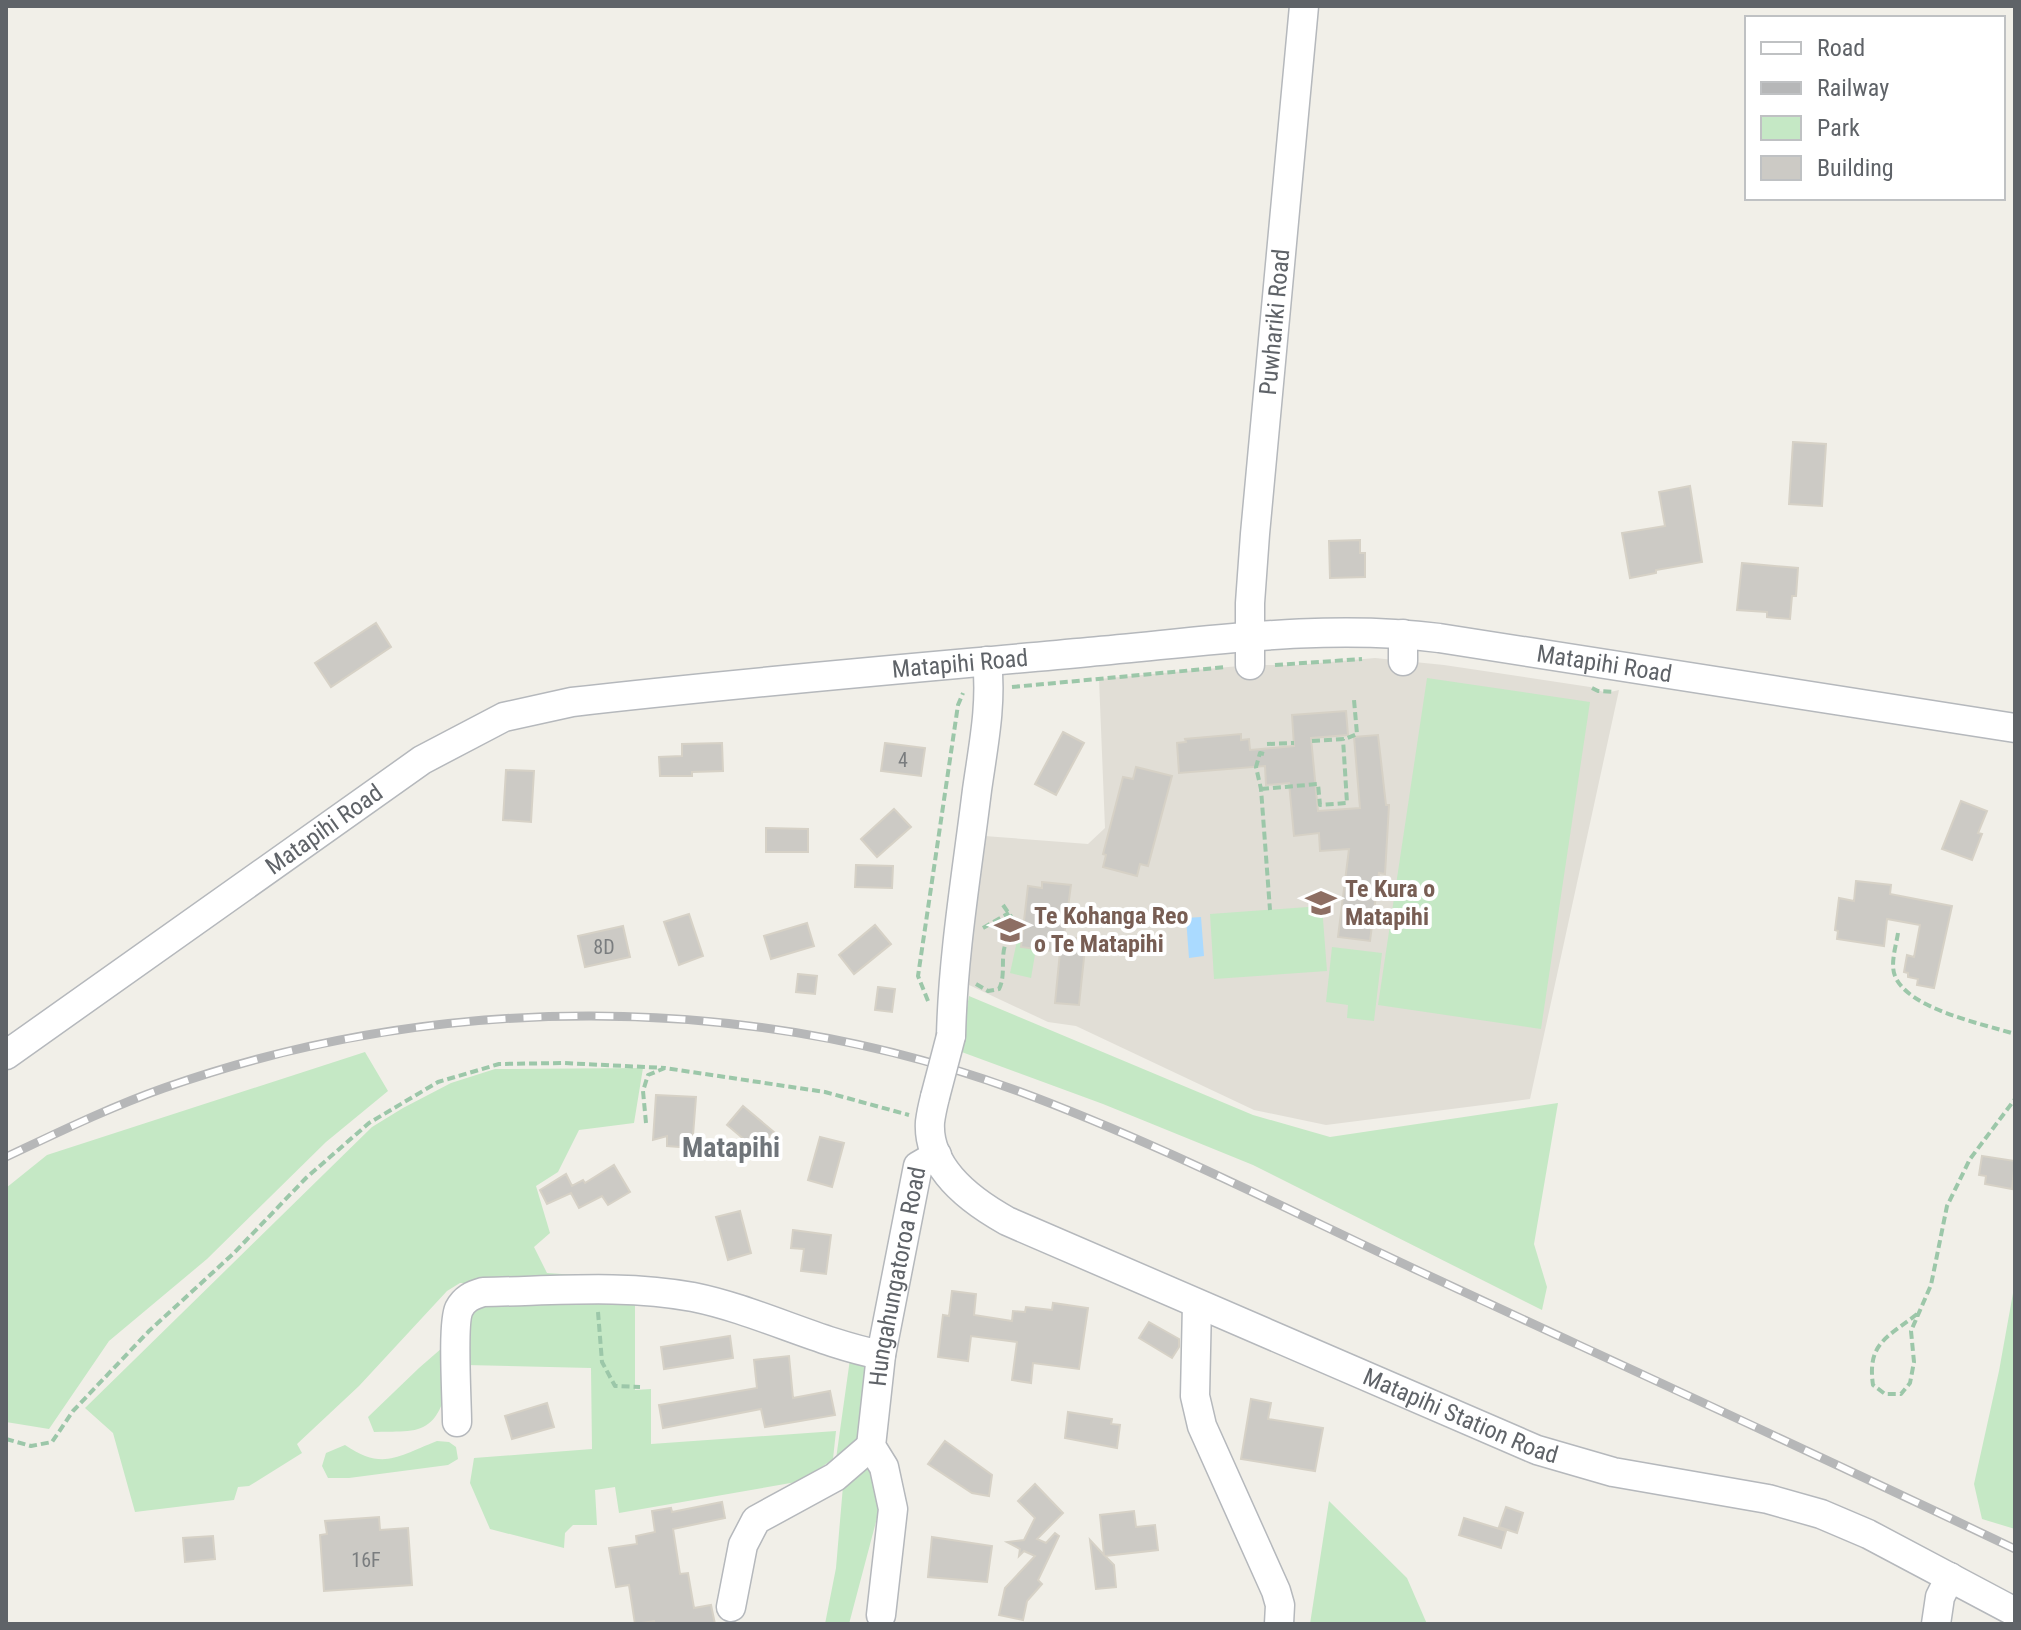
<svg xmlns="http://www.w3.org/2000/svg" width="2021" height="1630" viewBox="0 0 2021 1630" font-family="'Roboto Condensed',sans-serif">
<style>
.education{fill:#e1ded6}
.green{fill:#c5e8c5}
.water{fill:#aadaff}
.building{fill:#cccac5;stroke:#d6d1c6;stroke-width:2}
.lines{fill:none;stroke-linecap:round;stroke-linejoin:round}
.minor-casing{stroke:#b5b8bc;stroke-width:31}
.path{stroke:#9cc7a9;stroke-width:4;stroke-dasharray:8 4;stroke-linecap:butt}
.minor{stroke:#fff;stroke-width:28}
.rail-casing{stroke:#b6b7b8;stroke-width:9}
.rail{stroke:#fff;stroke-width:6;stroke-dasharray:18;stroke-linecap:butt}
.minor-bridge-casing{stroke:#b5b8bc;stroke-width:31;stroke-linecap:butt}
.minor-bridge{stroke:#fff;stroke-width:28}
.labels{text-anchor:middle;stroke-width:8;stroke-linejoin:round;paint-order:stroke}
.number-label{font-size:20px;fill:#7a7d7f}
.street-label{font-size:24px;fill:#5f6368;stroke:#fff}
.education-label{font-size:24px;font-weight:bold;fill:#785e54;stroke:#fff;text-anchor:start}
.quarter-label{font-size:28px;font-weight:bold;fill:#70757a;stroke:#fff}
</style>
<rect width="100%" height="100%" fill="#f1efe8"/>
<!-- education -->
<path class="education" d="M 1375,658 L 1444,665 L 1590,687 L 1606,693 L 1619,690 L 1530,1099 L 1326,1125 L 1254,1110 L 1076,1026 L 1048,1022 L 967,984 L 971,835 L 1088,844 L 1105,828 L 1099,679 L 1250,665 L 1296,665 Z"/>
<!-- green -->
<path class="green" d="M 1427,678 L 1590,702 L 1541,1029 L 1378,1005 Z
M 1322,906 L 1327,971 L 1214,979 L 1210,914 Z
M 1017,941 L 1037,943 L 1031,978 L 1010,973 Z
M 1332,947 L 1382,953 L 1374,1021 L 1347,1018 L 1348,1005 L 1326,1002 Z
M 969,996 L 1253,1115 L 1330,1137 L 1558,1103 L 1534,1244 L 1547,1287 L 1542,1310 L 1253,1165 L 1103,1104 L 959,1051 Z
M 365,1052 L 388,1091 L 326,1142 L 207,1259 L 109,1341 L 49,1429 L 6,1422 L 6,1188 L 47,1155 Z
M 643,1068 L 634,1123 L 579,1130 L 558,1172 L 536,1186 L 550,1233 L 534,1247 L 547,1273 L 576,1275 L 577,1284 L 460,1283 L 447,1291 L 359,1386 L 297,1444 L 302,1453 L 249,1486 L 238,1487 L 234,1500 L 135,1512 L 113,1433 L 85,1408 L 372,1127 L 403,1108 L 451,1083 L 495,1069 Z
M 2015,1282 L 2015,1529 L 1982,1519 L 1974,1484 L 1999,1371 Z
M 635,1301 L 635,1390 L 651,1389 L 651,1444 L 836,1431 L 833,1459 L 802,1481 L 619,1513 L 615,1487 L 595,1490 L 597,1525 L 573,1525 L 565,1533 L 564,1548 L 490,1529 L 470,1483 L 474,1458 L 592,1449 L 591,1368 L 466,1365 L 472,1305 Z
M 450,1341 C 447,1370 451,1419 418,1429 C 405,1433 388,1431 374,1432 L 368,1417 L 419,1368 Z
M 850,1359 L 863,1364 L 870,1371 L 859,1432 L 852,1454 L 836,1459 Z
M 437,1441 L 449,1442 L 456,1447 L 458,1459 L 448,1465 L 349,1478 L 328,1478 L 322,1466 L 326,1453 L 345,1445 C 383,1471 398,1456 437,1441 Z
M 867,1465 L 877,1468 L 882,1499 L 849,1624 L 825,1624 L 836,1568 L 843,1486 Z
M 1329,1501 L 1407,1578 L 1427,1624 L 1310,1624 Z"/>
<!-- water -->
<path class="water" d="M 1201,917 L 1204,956 L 1189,958 L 1186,918 Z"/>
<!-- building -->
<path class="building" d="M 1793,442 L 1826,444 L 1822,506 L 1789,504 Z
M 1690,486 L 1702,562 L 1656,570 L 1656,573 L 1630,578 L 1622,533 L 1665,526 L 1659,492 Z
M 1360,540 L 1360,553 L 1365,553 L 1365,577 L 1330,578 L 1329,541 Z
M 1742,563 L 1798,568 L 1796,596 L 1792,596 L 1790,619 L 1767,617 L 1767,612 L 1737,610 Z
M 376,623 L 391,647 L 331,687 L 315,663 Z
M 1346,711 L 1348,735 L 1311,738 L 1318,811 L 1360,808 L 1354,737 L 1378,735 L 1386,805 L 1389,805 L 1385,874 L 1379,873 L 1370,941 L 1338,937 L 1349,849 L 1320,851 L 1319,833 L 1294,836 L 1289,783 L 1266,785 L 1265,766 L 1179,773 L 1177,743 L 1186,742 L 1185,739 L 1241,734 L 1241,740 L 1249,739 L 1250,750 L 1294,746 L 1292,715 Z
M 1063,732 L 1084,743 L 1056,795 L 1035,784 Z
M 722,743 L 723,771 L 692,772 L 692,776 L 660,776 L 659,757 L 682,756 L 682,744 Z
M 885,743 L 925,748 L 921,776 L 881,771 Z
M 1136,767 L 1172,776 L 1148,866 L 1140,864 L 1137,876 L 1103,867 L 1106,855 L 1103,854 L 1123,777 L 1133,779 Z
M 506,770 L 534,771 L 531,822 L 503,820 Z
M 1961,801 L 1987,811 L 1978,833 L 1982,834 L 1972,860 L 1942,849 Z
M 894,809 L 911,827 L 877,857 L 861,839 Z
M 766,828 L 808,829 L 808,852 L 766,852 Z
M 856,865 L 893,866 L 892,888 L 855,887 Z
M 1856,881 L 1891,885 L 1890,894 L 1952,906 L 1934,988 L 1917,985 L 1918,979 L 1908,977 L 1908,973 L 1904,972 L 1907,955 L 1914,957 L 1920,925 L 1887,919 L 1884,946 L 1837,939 L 1838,931 L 1835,930 L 1839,898 L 1854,901 Z
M 1042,882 L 1071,885 L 1064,937 L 1086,939 L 1079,1005 L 1055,1003 L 1060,952 L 1021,947 L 1028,886 L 1042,888 Z
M 689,914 L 703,956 L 679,965 L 664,922 Z
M 807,923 L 814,946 L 771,959 L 764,936 Z
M 875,925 L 891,944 L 854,974 L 839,955 Z
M 623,926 L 630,957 L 585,967 L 578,936 Z
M 798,974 L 817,976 L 815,994 L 796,992 Z
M 878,987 L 895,989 L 892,1012 L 875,1010 Z
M 656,1095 L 696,1097 L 692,1148 L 667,1146 L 667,1136 L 653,1140 Z
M 743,1106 L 774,1132 L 758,1151 L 727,1125 Z
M 820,1137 L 844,1143 L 832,1187 L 808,1180 Z
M 1982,1156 L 2015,1161 L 2012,1189 L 1985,1184 L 1986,1176 L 1979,1175 Z
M 614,1165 L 630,1192 L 608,1205 L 602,1196 L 579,1208 L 571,1193 L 547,1204 L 540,1190 L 566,1174 L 572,1186 L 583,1180 L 585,1183 Z
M 740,1211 L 751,1253 L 728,1260 L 716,1217 Z
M 793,1230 L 831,1235 L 826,1274 L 801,1271 L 804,1249 L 791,1248 Z
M 952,1291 L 976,1294 L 974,1315 L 1012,1321 L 1013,1311 L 1025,1312 L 1026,1307 L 1052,1310 L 1053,1303 L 1088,1308 L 1079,1369 L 1033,1363 L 1031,1383 L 1012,1380 L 1017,1342 L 971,1336 L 968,1361 L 938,1357 L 943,1315 L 949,1316 Z
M 1149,1322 L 1179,1339 L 1179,1347 L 1172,1358 L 1139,1338 Z
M 730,1336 L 733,1358 L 664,1369 L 661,1347 Z
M 789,1356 L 793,1398 L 830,1391 L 835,1415 L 765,1427 L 761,1409 L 663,1428 L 659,1405 L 757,1388 L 754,1360 Z
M 1251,1399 L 1271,1403 L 1268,1419 L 1323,1428 L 1315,1471 L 1241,1459 Z
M 547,1403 L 554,1427 L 512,1439 L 505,1416 Z
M 1068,1412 L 1112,1419 L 1111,1424 L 1120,1425 L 1117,1448 L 1065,1438 Z
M 945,1441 L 992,1475 L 989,1496 L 972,1493 L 928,1464 Z
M 1035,1484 L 1063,1513 L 1037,1539 L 1046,1543 L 1055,1533 L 1059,1536 L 1038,1580 L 1042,1584 L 1027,1601 L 1023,1620 L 999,1615 L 1005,1588 L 1035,1556 L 1024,1551 L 1019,1556 L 1020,1549 L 1007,1542 L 1024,1540 L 1035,1518 L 1018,1501 Z
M 722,1502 L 725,1518 L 673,1529 L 680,1574 L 688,1573 L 694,1608 L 711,1605 L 715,1624 L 655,1624 L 654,1621 L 635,1624 L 629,1585 L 616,1587 L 609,1548 L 637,1544 L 636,1536 L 655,1532 L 652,1511 L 671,1508 L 672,1512 Z
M 1506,1507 L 1523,1513 L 1517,1533 L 1499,1527 Z
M 1134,1511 L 1136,1527 L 1155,1525 L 1158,1550 L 1105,1556 L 1114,1565 L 1116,1587 L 1096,1589 L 1090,1540 L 1104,1555 L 1100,1515 Z
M 379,1517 L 380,1530 L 408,1528 L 412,1585 L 324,1591 L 320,1535 L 327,1534 L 325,1521 Z
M 1464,1518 L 1506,1531 L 1501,1548 L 1459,1535 Z
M 213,1536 L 215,1559 L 185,1562 L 183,1538 Z
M 932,1537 L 992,1546 L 987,1582 L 928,1577 Z"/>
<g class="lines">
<!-- minor casing -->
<g class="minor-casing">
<g id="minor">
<path d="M 1403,661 L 1403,634"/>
<path id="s1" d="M 1250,665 L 1250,603 L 1255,534 L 1304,6"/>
<path d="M 951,1036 C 953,953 967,872 977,790 C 983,747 992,705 987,661"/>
<path id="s2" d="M 6,1055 L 422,760 L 504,717 L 572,702 C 744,682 917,668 1089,652 C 1204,642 1324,623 1439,638 L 2015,728"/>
<path id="s3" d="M 935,1097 C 933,1105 931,1114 930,1122 C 927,1169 971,1201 1007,1221 L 1537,1450 L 1613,1472 L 1768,1499 L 1821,1514 L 1868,1534 L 2015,1612"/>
<path d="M 1197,1304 L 1195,1396 L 1202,1426 L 1276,1591 L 1280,1605 L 1279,1624"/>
<path d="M 457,1422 C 457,1401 452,1324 459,1309 C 464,1299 472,1295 483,1292 C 552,1291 625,1284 693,1297 C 757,1310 816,1342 881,1355"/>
<path d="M 731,1607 L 743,1545 L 756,1520 L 835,1477 L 871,1446"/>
<path id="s4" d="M 881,1615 L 893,1509 L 884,1467 L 871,1446 L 881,1355 L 918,1166 L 937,1155"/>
<path d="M 1936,1624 L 1940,1597 L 1950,1577"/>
</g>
</g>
<!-- path -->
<path class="path" d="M 1275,665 L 1362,659
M 1012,687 L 1226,667
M 1592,688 L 1598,691 L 1614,692
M 1312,741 L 1345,739 L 1357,734 L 1354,700
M 1267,744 L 1294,743
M 1264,754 L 1260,753 L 1256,767 L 1261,789 L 1270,910
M 1261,789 L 1318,784 L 1320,805 L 1347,803 L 1343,739
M 1003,905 L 1017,925 L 1022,925
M 983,928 L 1009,913
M 1898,933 C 1896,946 1890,964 1895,976 C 1908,1009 1983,1024 2015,1034
M 976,984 L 988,991 L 999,989 C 1008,972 996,948 1013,933 L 1021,933
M 928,1001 L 918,976 L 958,705 L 963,693
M 646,1123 L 643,1091 L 648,1075 L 665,1068 L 825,1092 L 909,1115
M 598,1312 L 602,1362 L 615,1386 L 640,1387
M 1917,1314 C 1887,1338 1867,1343 1873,1385 L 1885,1394 L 1901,1394 L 1910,1383 L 1914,1362 L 1911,1331 L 1931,1285 L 1947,1206 L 1970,1159 L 2015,1099
M 6,1439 L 31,1446 L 52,1442 L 73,1411 L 149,1331 L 234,1253 L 306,1178 L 369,1123 L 438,1082 L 499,1064 L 564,1063 L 665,1068"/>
<!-- minor -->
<use href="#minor" class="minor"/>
<!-- rail casing -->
<g class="rail-casing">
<path id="rail" d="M 6,1157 C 57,1133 110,1107 164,1088 C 437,992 746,991 1018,1091 C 1156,1142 1288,1210 1421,1272 C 1619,1364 1818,1455 2015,1549"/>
</g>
<!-- rail -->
<use href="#rail" class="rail"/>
<!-- minor-bridge casing -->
<g class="minor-bridge-casing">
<path id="minor-bridge" d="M 935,1097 L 951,1036"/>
</g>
<!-- minor-bridge -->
<use href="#minor-bridge" class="minor-bridge"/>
</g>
<!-- icons -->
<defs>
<g id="school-bare" transform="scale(2.4)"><path d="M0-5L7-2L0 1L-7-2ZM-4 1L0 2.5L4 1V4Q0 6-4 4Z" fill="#8d6e63" stroke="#fff" stroke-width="2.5" paint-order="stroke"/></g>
</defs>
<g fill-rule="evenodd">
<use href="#school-bare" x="1321" y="903"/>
<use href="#school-bare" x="1010" y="930"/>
</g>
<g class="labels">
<!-- number labels -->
<g class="number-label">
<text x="903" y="767">4</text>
<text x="604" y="954">8D</text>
<text x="366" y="1567">16F</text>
</g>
<!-- street labels -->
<g class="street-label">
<text dy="8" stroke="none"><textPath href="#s1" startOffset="344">Puwhariki Road</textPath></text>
<text dy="8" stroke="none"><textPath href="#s2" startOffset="1062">Matapihi Road</textPath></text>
<text dy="8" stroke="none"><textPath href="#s2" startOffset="1710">Matapihi Road</textPath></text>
<text dy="8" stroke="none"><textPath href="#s2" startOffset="390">Matapihi Road</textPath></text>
<text dy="8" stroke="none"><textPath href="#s4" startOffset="346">Hungahungatoroa Road</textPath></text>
<text dy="8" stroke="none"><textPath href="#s3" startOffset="652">Matapihi Station Road</textPath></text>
</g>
<!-- education labels -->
<g class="education-label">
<text x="1345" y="897">Te Kura o<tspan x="1345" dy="28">Matapihi</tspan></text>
<text x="1034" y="924">Te Kohanga Reo<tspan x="1034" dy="28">o Te Matapihi</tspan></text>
</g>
<!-- quarter labels -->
<g class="quarter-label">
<text x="731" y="1157">Matapihi</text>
</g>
</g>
<!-- border -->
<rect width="2021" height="1630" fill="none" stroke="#5f6368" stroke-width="16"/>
<!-- legend -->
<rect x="1745" y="16" width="260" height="184" fill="#ffffff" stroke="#bfc1c3" stroke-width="2"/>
<rect x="1761" y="42" width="40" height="12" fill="#ffffff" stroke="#bfc1c3" stroke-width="2"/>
<text x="1817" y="56" font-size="24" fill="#5f6368">Road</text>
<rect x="1761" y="82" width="40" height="12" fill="#b6b7b8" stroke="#bfc1c3" stroke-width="2"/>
<text x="1817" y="96" font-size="24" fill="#5f6368">Railway</text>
<rect x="1761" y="116" width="40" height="24" fill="#c5e8c5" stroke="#bfc1c3" stroke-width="2"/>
<text x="1817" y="136" font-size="24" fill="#5f6368">Park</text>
<rect x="1761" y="156" width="40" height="24" fill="#cccac5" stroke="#bfc1c3" stroke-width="2"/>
<text x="1817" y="176" font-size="24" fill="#5f6368">Building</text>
</svg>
